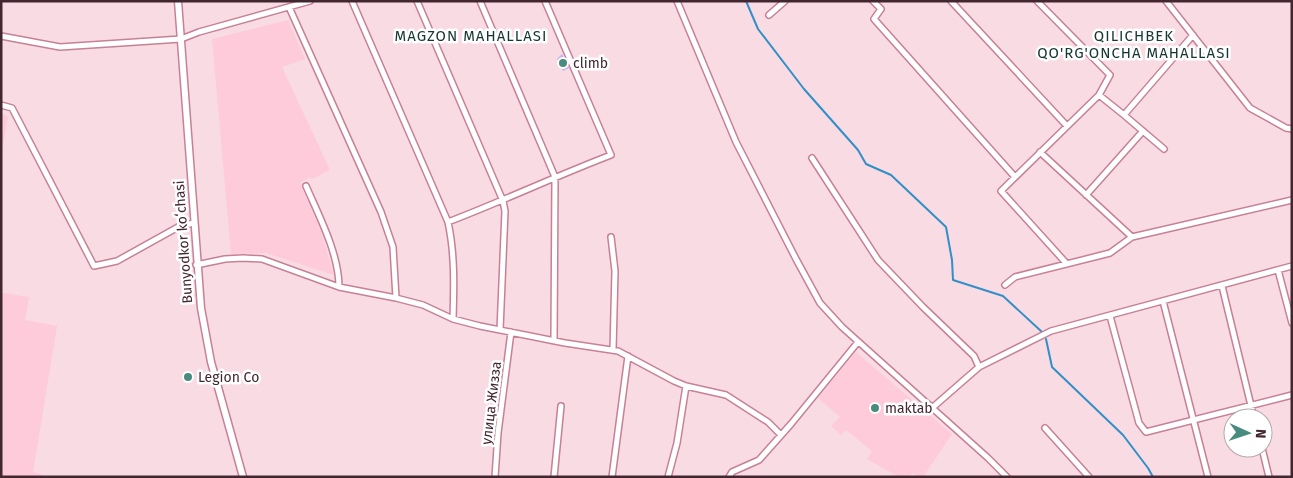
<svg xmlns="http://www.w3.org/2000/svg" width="1293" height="478" viewBox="0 0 1293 478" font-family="'Fira Sans',sans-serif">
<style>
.built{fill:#fdcbd9}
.green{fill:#c8aff6}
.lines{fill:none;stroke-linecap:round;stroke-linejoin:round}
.stream{stroke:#318fc7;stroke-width:2}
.minor-casing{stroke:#c68196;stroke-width:8}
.major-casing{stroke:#c68196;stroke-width:9}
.minor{stroke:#fff;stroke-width:5}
.major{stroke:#fff;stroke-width:6}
.poi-dot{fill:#488c7f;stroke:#fff;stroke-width:2}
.labels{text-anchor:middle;stroke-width:5;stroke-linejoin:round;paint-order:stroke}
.poi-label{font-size:14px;fill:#432730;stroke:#fff;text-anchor:start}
.street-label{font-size:14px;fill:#432730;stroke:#fff}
.neighbourhood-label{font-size:15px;letter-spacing:1px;fill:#163731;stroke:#fff}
</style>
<rect width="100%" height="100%" fill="#f9dbe3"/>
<!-- built -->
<path class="built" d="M 288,20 L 305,59 L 282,67 L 330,170 L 312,179 L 310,177 L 300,183 L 321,232 L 334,275 L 266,253 L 231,254 L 212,39 Z
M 1,113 L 6,115 L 8,117 L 1,156 Z
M 4,293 L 29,297 L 25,320 L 57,326 L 33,472 L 42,475 L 41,477 L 1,477 L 1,294 Z
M 856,352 L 952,434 L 923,477 L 918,477 L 913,473 L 908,477 L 899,477 L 867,459 L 872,451 L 846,430 L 841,435 L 831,426 L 840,417 L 818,398 Z"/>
<!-- green -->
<path class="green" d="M 562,54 L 569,68 L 563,71 L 557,59 Z"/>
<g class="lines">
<!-- stream -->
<path class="stream" d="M 746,1 L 758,29 L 804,89 L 858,150 L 866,164 L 891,175 L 946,227 L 952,260 L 953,280 L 1003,296 L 1042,332
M 1046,339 L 1052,367 L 1123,435 L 1148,468 L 1153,477"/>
<!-- minor casing -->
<g class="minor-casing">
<path id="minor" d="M 352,1 L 448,222 C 455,254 454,287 453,319
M 417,1 L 503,201 L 505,211 L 500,330
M 480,1 L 555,177 L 554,341
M 677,1 L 736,142 L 796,259 L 820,303 L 842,327 L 988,458 L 1007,477
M 873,1 L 881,9 L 874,19 L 1015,177
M 951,1 L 1067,126
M 1037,1 L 1110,75 L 1099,95 L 1001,191 L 1067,264
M 1166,1 L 1250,108 L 1286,128 L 1292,129
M 289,7 L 381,212 L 393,247 L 396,298
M 769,15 L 785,1
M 1,36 L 60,47 L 181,39 L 199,32 L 310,1
M 1099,95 L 1124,115 L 1164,149
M 1,105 L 12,108 L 94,266 L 117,261 L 180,226 L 194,223
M 1124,115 L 1193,35
M 1040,152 L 1132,237
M 812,158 L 878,260 L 923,307 L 974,356 L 979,367
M 306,186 C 319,216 339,254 339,287
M 1086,195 L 1143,131
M 448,222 C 503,201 556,176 611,155 L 545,1
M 611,237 L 615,271 L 613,350
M 196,265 L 225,259 L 243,258 L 262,259 L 339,287 L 396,298 L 423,305 L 453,319 L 480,326 L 565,343 L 618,351 L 674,381 L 686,386 L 726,395 L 768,422 L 781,435
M 1278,270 L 1292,323
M 1005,285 L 1015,277 L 1110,253 L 1132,237 L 1292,200
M 1222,286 L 1254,418
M 1163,301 L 1208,477
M 1110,316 L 1139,423 L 1146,432 L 1292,395
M 932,408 L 979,367 L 1051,331 L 1292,266
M 1045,428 L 1089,477
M 1262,448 L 1269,477
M 495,477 L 498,433 L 511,332
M 554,477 L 561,406
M 612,477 L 628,356
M 668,477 L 677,443 L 686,386
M 729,477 L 732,472 L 759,460 L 791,424 L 858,342"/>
</g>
<!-- major casing -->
<g class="major-casing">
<path id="major" d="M 178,1 L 201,308 L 211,362 L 243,477"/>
</g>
<!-- minor -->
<use href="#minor" class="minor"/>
<!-- major -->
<use href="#major" class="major"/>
</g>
<!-- markers -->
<g class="poi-dot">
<circle cx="563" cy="63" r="5"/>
<circle cx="188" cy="377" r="5"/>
<circle cx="875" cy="408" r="5"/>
</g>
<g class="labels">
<!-- poi labels -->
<g class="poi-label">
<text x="573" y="68">climb</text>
<text x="198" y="382">Legion Co</text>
<text x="885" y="413">maktab</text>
</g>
<!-- street labels -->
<g class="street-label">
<text transform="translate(183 242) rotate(-94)" y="5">Bunyodkor koʻchasi</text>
<text transform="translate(491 403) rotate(-83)" y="5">улица Жизза</text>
</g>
<!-- neighbourhood labels -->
<g class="neighbourhood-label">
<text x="471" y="41">MAGZON MAHALLASI</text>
<text x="1134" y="41">QILICHBEK<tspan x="1134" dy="17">QO'RG'ONCHA MAHALLASI</tspan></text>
</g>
</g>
<!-- border -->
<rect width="1293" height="478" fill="none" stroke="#432730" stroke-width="5"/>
<!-- north arrow -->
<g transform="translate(1248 433) rotate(93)"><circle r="24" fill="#ffffff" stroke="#b4a9ac"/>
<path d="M0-4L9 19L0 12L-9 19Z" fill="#488c7f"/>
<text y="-8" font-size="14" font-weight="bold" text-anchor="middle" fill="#432730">N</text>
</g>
</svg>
